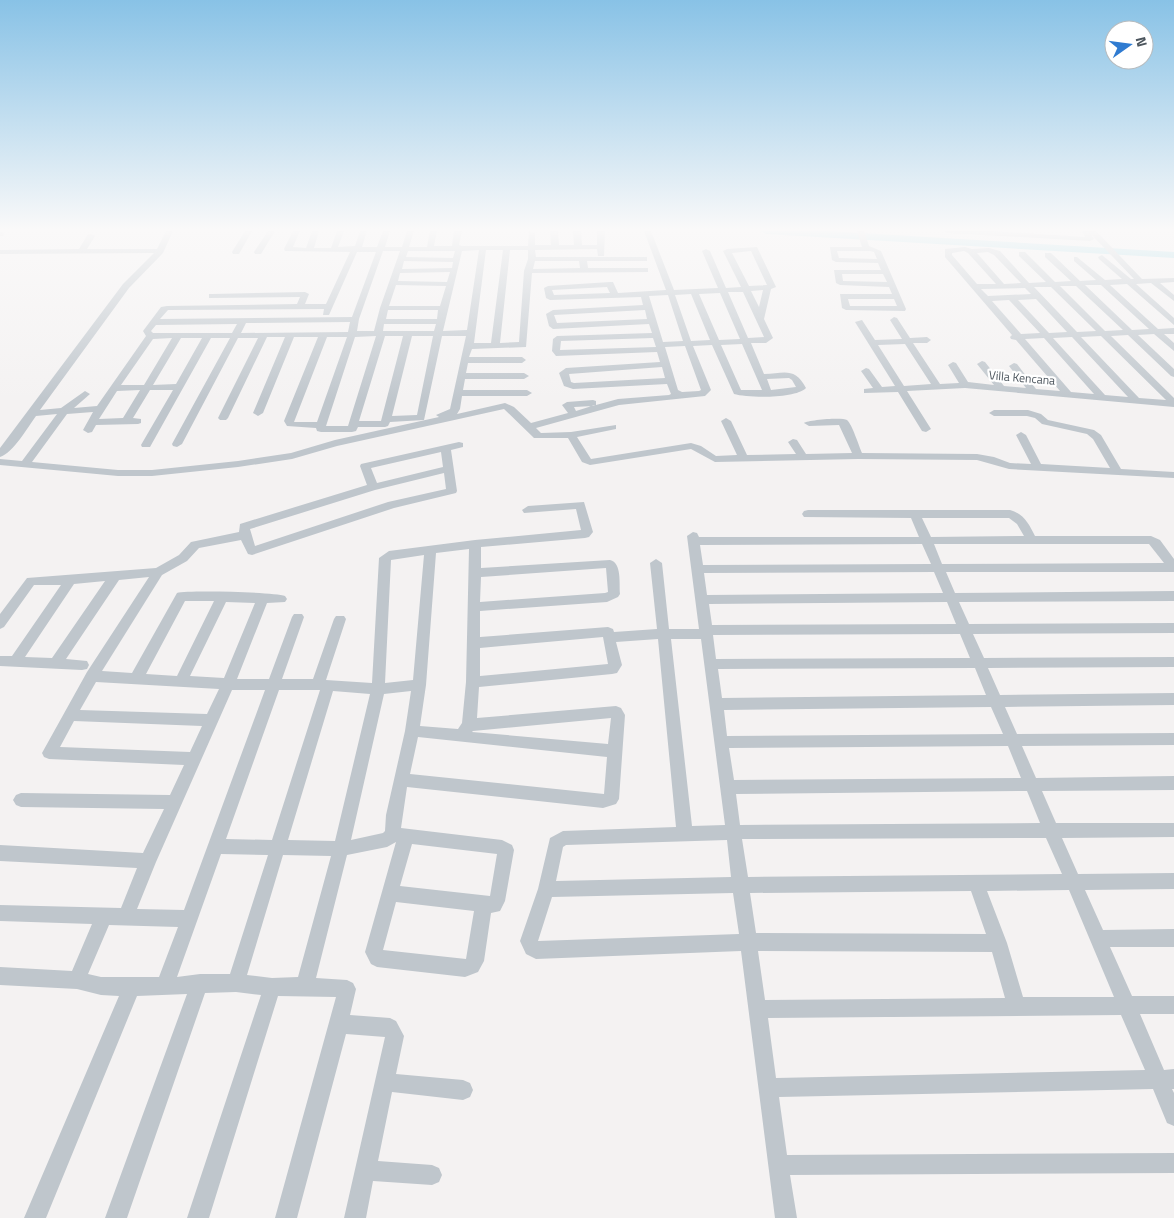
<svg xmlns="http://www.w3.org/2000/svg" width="1174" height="1218" viewBox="0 0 1174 1218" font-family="'Titillium Web',sans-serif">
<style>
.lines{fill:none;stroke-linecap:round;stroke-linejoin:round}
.river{fill:#98d6e3;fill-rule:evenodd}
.street{fill:#bfc6cc;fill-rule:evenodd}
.labels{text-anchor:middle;stroke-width:4.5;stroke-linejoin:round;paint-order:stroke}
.far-street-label{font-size:12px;fill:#4c555d;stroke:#fff}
</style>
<rect width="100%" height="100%" fill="#f4f2f2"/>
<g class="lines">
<!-- river -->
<path class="river" d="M 761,231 L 828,231 L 1174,252 L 1174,258 L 766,234 Z"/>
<!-- street -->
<path class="street" d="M 0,231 L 4,233 L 3,236 L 0,236 Z
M 166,231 L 173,231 L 163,253 L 129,288 L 40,410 L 61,408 L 85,391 L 90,394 L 74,408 L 97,406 L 146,336 L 143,331 L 161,307 L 167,306 L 297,304 L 300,297 L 209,298 L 209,294 L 212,294 L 305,292 L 309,294 L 305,304 L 326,304 L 350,252 L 285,251 L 284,249 L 293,231 L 300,231 L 293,247 L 306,248 L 312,231 L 319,231 L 314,248 L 331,248 L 337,231 L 344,231 L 338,247 L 355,246 L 360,231 L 367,231 L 362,247 L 377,247 L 383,231 L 390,231 L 385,247 L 402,247 L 407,231 L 414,231 L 409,247 L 427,247 L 430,231 L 437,231 L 434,246 L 452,246 L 454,231 L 462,231 L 459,245 L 462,246 L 528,246 L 529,231 L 535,233 L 535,245 L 551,245 L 550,231 L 558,231 L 559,245 L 574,245 L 573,231 L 581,231 L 582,245 L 597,245 L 597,231 L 605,231 L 604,256 L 598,256 L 597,249 L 535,250 L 536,257 L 647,257 L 647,261 L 587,261 L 588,268 L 648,268 L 648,272 L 532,273 L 526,347 L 472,349 L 469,357 L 522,357 L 526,360 L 522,363 L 468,363 L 466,373 L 524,373 L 529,376 L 524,379 L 465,379 L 463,390 L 527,390 L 532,393 L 527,396 L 462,396 L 460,409 L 457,414 L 505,403 L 514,407 L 531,423 L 568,413 L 562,405 L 567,402 L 593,400 L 596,401 L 596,405 L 618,399 L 669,395 L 671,394 L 667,384 L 573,389 L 564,386 L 559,373 L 566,368 L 660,362 L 657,352 L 556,356 L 552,351 L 553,339 L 557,336 L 652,333 L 649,324 L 553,329 L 549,326 L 546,314 L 553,310 L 643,305 L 641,297 L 550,300 L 546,298 L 544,288 L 548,286 L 610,282 L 613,282 L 618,293 L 666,290 L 644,231 L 651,231 L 674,290 L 718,288 L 702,251 L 706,249 L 710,251 L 726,288 L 741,287 L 723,251 L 727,249 L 757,247 L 776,287 L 771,289 L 764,319 L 773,338 L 766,343 L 751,343 L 764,374 C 785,373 795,367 806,388 C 795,399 748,398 734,394 L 712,345 L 693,346 L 711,390 L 705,396 L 619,405 L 536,428 L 541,433 L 571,432 L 616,425 L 616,429 L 577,437 L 591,459 L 691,443 L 701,446 L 716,456 L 737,455 L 721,421 L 726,418 L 731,421 L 747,455 L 796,454 L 788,442 L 793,439 L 797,440 L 806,454 L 852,453 L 839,425 L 809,426 L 804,423 C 808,420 842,417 847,420 C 852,424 859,446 862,453 L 977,454 L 994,457 L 1010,463 L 1031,464 L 1016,435 L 1021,432 L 1026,435 L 1041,464 L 1110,468 L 1093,439 L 1087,434 L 1042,424 L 1035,418 L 1027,416 L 994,416 L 989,413 L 994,410 L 1028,410 L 1041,414 L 1048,420 L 1094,430 L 1101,435 L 1121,469 L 1174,472 L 1174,478 L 1009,469 L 977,460 L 858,459 L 715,462 L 691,449 L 590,465 L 582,462 L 568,438 L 534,438 L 504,409 L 337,446 L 292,459 L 238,467 L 152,476 L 118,476 L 0,465 L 0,459 L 22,461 L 57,414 L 36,416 C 28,427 13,453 0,457 L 0,448 L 123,284 L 154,253 L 0,254 L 0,250 L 79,249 L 88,234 L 91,234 L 95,236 L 87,249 L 157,249 ZM 479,250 L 467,330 L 443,331 L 462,251 ZM 486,250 L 503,250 L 491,343 L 474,343 ZM 510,250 L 528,250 L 528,259 L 524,271 L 519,342 L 500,343 ZM 383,251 L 400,251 L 380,308 L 374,331 L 357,331 L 359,319 ZM 408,251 L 455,251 L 453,258 L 406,257 ZM 751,251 L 767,285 L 749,286 L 732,253 ZM 357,252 L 376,252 L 352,317 L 160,319 L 168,310 L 324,309 L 323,315 L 329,315 ZM 404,261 L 453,262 L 452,268 L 402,269 ZM 535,261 L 579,261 L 580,268 L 533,269 ZM 450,272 L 447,282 L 398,281 L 400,273 ZM 396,285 L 446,286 L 440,306 L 389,306 ZM 607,287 L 610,293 L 554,295 L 552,290 ZM 763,290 L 759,307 L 751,291 ZM 728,292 L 743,292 L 764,337 L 748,338 ZM 720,293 L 740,339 L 719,340 L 699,294 ZM 691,294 L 710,340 L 691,341 L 675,295 ZM 668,295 L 683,341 L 663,342 L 649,296 ZM 388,310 L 438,310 L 437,319 L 386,319 ZM 645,310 L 647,319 L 557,323 L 554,315 ZM 350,322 L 348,332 L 241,333 L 246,323 ZM 237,324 L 232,333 L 153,333 L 151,331 L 156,325 ZM 384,324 L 436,324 L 434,331 L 383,331 ZM 376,336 L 348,426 L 326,426 L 355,337 ZM 385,336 L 403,336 L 381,421 L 359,421 ZM 412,336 L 433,336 L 417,415 L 392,416 ZM 442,336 L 466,336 L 450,409 L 436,415 L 439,417 L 335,440 L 291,453 L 238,461 L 152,470 L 118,470 L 32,462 L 67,414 L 93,412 L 83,430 L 88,433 L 92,432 L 96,425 L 138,424 L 141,423 L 141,419 L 133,418 L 150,390 L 173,390 L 141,445 L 142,447 L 150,447 L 211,338 L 230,338 L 172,444 L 173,446 L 177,447 L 182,444 L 238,338 L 258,338 L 218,418 L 220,420 L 226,420 L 228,418 L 267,337 L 285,337 L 253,413 L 258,416 L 263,413 L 294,337 L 318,337 L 284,421 L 287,426 L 316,428 L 317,431 L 321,432 L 352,432 L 356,431 L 358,427 L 385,427 L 388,426 L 390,422 L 424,420 ZM 327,337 L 347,337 L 317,422 L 294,422 ZM 172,338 L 144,385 L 121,385 L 153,339 ZM 181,338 L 202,338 L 176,384 L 153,385 ZM 653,338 L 656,347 L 560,350 L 561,341 ZM 742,344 L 762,390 L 741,390 L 721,345 ZM 685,346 L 701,390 L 699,391 L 682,392 L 678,390 L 665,347 ZM 662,367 L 665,378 L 574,383 L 571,382 L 569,374 ZM 789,378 L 792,380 L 796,387 L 771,390 L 767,379 ZM 140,390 L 123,418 L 99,419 L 117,391 ZM 595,405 L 576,411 L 574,407 L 593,406 Z
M 245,231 L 252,231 L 239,254 L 233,254 L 232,252 Z
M 268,231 L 275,231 L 261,254 L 255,254 L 254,252 Z
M 857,231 L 864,231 L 869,246 L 881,251 L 906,309 L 905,311 L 846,310 L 842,308 L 840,294 L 892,294 L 889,287 L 840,285 L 836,283 L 834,270 L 881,270 L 878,263 L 836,262 L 832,260 L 830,247 L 862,247 ZM 837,251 L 870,251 L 874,252 L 877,259 L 839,258 ZM 842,274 L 883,274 L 887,282 L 843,281 ZM 848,299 L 894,299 L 897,306 L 850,306 Z
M 944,231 L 993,231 L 1085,237 L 1082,231 L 1096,231 L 1142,279 L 1174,278 L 1174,282 L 1160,283 L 1174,295 L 1174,301 L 1151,283 L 1136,284 L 1174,318 L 1174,325 L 1127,284 L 1110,285 L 1158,329 L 1174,328 L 1174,334 L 1164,334 L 1174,343 L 1174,351 L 1154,334 L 1138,335 L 1174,369 L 1174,377 L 1171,376 L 1128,335 L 1111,336 L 1174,398 L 1174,407 L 965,388 L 907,391 L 931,429 L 926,432 L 922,431 L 898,392 L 864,393 L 864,389 L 873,388 L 861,371 L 866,368 L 869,369 L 882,387 L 895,386 L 855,322 L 862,320 L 875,340 L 902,339 L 890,320 L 894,317 L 897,318 L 910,338 L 927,337 L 931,340 L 927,343 L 913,343 L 940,384 L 959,383 L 948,365 L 953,362 L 956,363 L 968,382 L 994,385 L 977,364 L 982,361 L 985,362 L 1004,386 L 1026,388 L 1009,366 L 1014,363 L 1017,364 L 1036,389 L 1060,391 L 1016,340 L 1011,339 L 1010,337 L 1012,335 L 945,257 L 945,249 L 965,247 L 972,249 L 989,248 L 1000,251 L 1029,283 L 1046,282 L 1019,256 L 1019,252 L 1025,252 L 1055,282 L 1071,281 L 1045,257 L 1045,253 L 1051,253 L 1080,281 L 1096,280 L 1074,261 L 1074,257 L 1077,257 L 1105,280 L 1122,279 L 1099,259 L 1098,257 L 1102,255 L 1131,279 L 1134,279 L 1090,233 L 1094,239 L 1090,241 L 947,233 ZM 964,251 L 968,253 L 996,284 L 977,284 L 952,255 L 952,253 ZM 988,252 L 994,255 L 1021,283 L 1004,284 L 977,253 ZM 1085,285 L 1101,285 L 1149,329 L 1132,330 ZM 1060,286 L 1076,286 L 1123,330 L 1105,331 ZM 1034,287 L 1051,287 L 1096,331 L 1077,332 ZM 1025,288 L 1031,294 L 988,296 L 981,289 ZM 1036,299 L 1067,332 L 1049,333 L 1018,300 ZM 1009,300 L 1040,333 L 1021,334 L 992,301 ZM 1101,336 L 1166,400 L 1139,398 L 1081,337 ZM 1072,337 L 1128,397 L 1105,395 L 1053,338 ZM 1044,338 L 1094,394 L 1071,392 L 1025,339 ZM 905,344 L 931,384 L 904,386 L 878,345 Z
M 459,442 L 463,443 L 463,447 L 451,450 L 457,491 L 456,493 L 394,508 L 252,555 L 248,554 L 241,540 L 199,548 L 187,561 L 162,575 L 102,671 L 132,673 L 177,593 C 187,590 274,592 285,596 L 287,599 L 285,602 L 267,603 L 237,679 L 269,679 L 292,617 L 294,614 L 302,614 L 304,617 L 282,679 L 313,679 L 334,619 L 336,616 L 344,616 L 346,619 L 326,680 L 372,683 L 379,558 L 389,551 L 475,540 L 581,530 L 576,509 L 524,513 L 522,510 L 528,506 L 584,502 L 593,532 L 589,537 L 585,538 L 481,547 L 481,568 L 610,560 C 622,563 619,583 620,594 L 618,597 L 607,602 L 480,611 L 480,637 L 608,627 L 613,629 L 614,632 L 657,629 L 650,563 L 656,559 L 662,563 L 669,629 L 699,629 L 687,536 L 693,532 L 697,533 L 699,537 L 919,537 L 911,518 L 804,517 L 802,514 L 804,511 L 808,510 L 1010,510 C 1024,514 1029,524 1035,536 L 1151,536 L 1160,540 L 1174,559 L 1174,572 L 946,572 L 955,593 L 1174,591 L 1174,601 L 959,602 L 969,624 L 1174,623 L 1174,633 L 973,634 L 984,658 L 1174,657 L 1174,667 L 988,668 L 1000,695 L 1174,693 L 1174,705 L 1005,707 L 1017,734 L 1174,733 L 1174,745 L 1022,746 L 1036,778 L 1174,776 L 1174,790 L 1042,791 L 1056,823 L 1174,823 L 1174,837 L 1062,838 L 1078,874 L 1174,873 L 1174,889 L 1085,890 L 1103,930 L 1174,929 L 1174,947 L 1110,947 L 1132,996 L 1174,996 L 1174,1014 L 1140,1014 L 1164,1070 L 1174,1069 L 1174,1089 L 1172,1089 L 1174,1093 L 1174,1126 L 1167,1123 L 1153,1089 L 779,1097 L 787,1155 L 1174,1153 L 1174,1173 L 790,1175 L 797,1218 L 775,1218 L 741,951 L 536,959 L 526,954 L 520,941 L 538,889 L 550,838 L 563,831 L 676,827 L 658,639 L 616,642 L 622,665 L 617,673 L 612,674 L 479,687 L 477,718 L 616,706 L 621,708 L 625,715 L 619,799 L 616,804 L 603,808 L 407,787 L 401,828 L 502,840 L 512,845 L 514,850 L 505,901 L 500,911 L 491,913 L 484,961 L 478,972 L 465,977 L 377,967 L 371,964 L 365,952 L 396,842 L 387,847 L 347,855 L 316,978 L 347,980 L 353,983 L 356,989 L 350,1015 L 390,1018 L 396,1021 L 404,1036 L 396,1074 L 463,1080 L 470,1083 L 473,1090 L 470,1097 L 463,1100 L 392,1092 L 378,1161 L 432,1165 L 439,1168 L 442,1175 L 439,1182 L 432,1185 L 373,1181 L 366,1218 L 344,1218 L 385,1037 L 346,1034 L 297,1218 L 275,1218 L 336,997 L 278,996 L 209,1218 L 187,1218 L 261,995 L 236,992 L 205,993 L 127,1218 L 105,1218 L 187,994 L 137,996 L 46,1218 L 24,1218 L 119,996 L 101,995 L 77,989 L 0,985 L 0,967 L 72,971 L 92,924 L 0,921 L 0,905 L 121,908 L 137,868 L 0,861 L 0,845 L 143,853 L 164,809 L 21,807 L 16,805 L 13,800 L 16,795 L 21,793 L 170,795 L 184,765 L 49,759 L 44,757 L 42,753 L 87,672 L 149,577 L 119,580 L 66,659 L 87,661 L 89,665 L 87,669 L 82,670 L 0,666 L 0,656 L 12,656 L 61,585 L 34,585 L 4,627 L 0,629 L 0,614 L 27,578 L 156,568 L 179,555 L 191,542 L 239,532 L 240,524 L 367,485 L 360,466 L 361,464 ZM 441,452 L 443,467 L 377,483 L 371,468 ZM 444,473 L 446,489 L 388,502 L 255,546 L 250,529 L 375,490 ZM 922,518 L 1009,518 L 1017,524 L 1024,536 L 931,537 ZM 922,544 L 931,564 L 703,565 L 700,545 ZM 934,544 L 1149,544 L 1164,563 L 942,564 ZM 469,549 L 466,682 L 462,723 L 458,729 L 420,726 L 426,685 L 436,553 ZM 424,555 L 413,680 L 385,683 L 391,560 ZM 606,568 L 608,592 L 605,593 L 480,602 L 481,577 ZM 934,572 L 943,593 L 707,595 L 704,573 ZM 105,581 L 52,658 L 25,657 L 74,584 ZM 185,601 L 214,601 L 177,676 L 146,674 ZM 226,602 L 255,603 L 224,678 L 190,676 ZM 947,602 L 956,624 L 712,625 L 709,604 ZM 960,634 L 970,658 L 716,659 L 713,635 ZM 603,637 L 608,664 L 480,676 L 480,648 ZM 671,639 L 701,639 L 725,825 L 692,826 ZM 975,668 L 986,695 L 722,698 L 718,669 ZM 96,682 L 219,689 L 207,714 L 80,710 ZM 232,690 L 265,690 L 184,910 L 137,909 L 156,862 ZM 279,690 L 320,690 L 272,840 L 226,839 ZM 333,691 L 370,694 L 335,841 L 288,840 ZM 411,691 L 405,731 L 386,815 L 385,831 L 383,833 L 351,840 L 384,694 ZM 991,707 L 1003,734 L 727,736 L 724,710 ZM 611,718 L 608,744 L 472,732 L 473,731 ZM 74,721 L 202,726 L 190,752 L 60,747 ZM 418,737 L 607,757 L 604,794 L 410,774 ZM 1008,746 L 1021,778 L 734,780 L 729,748 ZM 1027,791 L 1040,823 L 740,825 L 736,794 ZM 1046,838 L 1062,874 L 748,877 L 742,839 ZM 727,840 L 731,877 L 556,881 L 563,847 L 566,845 ZM 412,844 L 497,854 L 490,896 L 400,886 ZM 221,854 L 268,855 L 230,974 L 200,974 L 177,977 ZM 283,855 L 331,856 L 298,977 L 272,978 L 247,975 ZM 1069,890 L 1114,997 L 1023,997 L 1007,943 L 987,891 ZM 971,891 L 986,934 L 756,933 L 750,893 ZM 733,893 L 739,934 L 538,941 L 552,897 ZM 396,902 L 474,911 L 466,959 L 383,950 ZM 109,925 L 178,927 L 159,977 L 101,977 L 88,974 ZM 758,951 L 992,952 L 1005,998 L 765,1000 ZM 1121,1015 L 1145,1070 L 776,1078 L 768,1018 Z"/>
</g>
<!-- sky -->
<linearGradient id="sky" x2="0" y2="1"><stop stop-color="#88c2e6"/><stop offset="0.57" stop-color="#faf9f9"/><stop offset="1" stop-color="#faf9f9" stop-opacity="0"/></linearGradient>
<rect width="1174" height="402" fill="url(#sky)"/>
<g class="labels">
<!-- far-street labels -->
<g class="far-street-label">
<text transform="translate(1022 378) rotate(5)" y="4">Villa Kencana</text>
</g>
</g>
<!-- north arrow -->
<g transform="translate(1129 45) rotate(76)"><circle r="24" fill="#ffffff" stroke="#b7bbbe"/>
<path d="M0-4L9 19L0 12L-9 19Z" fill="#2f7bd1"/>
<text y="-8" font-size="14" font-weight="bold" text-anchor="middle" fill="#4c555d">N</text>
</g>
</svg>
